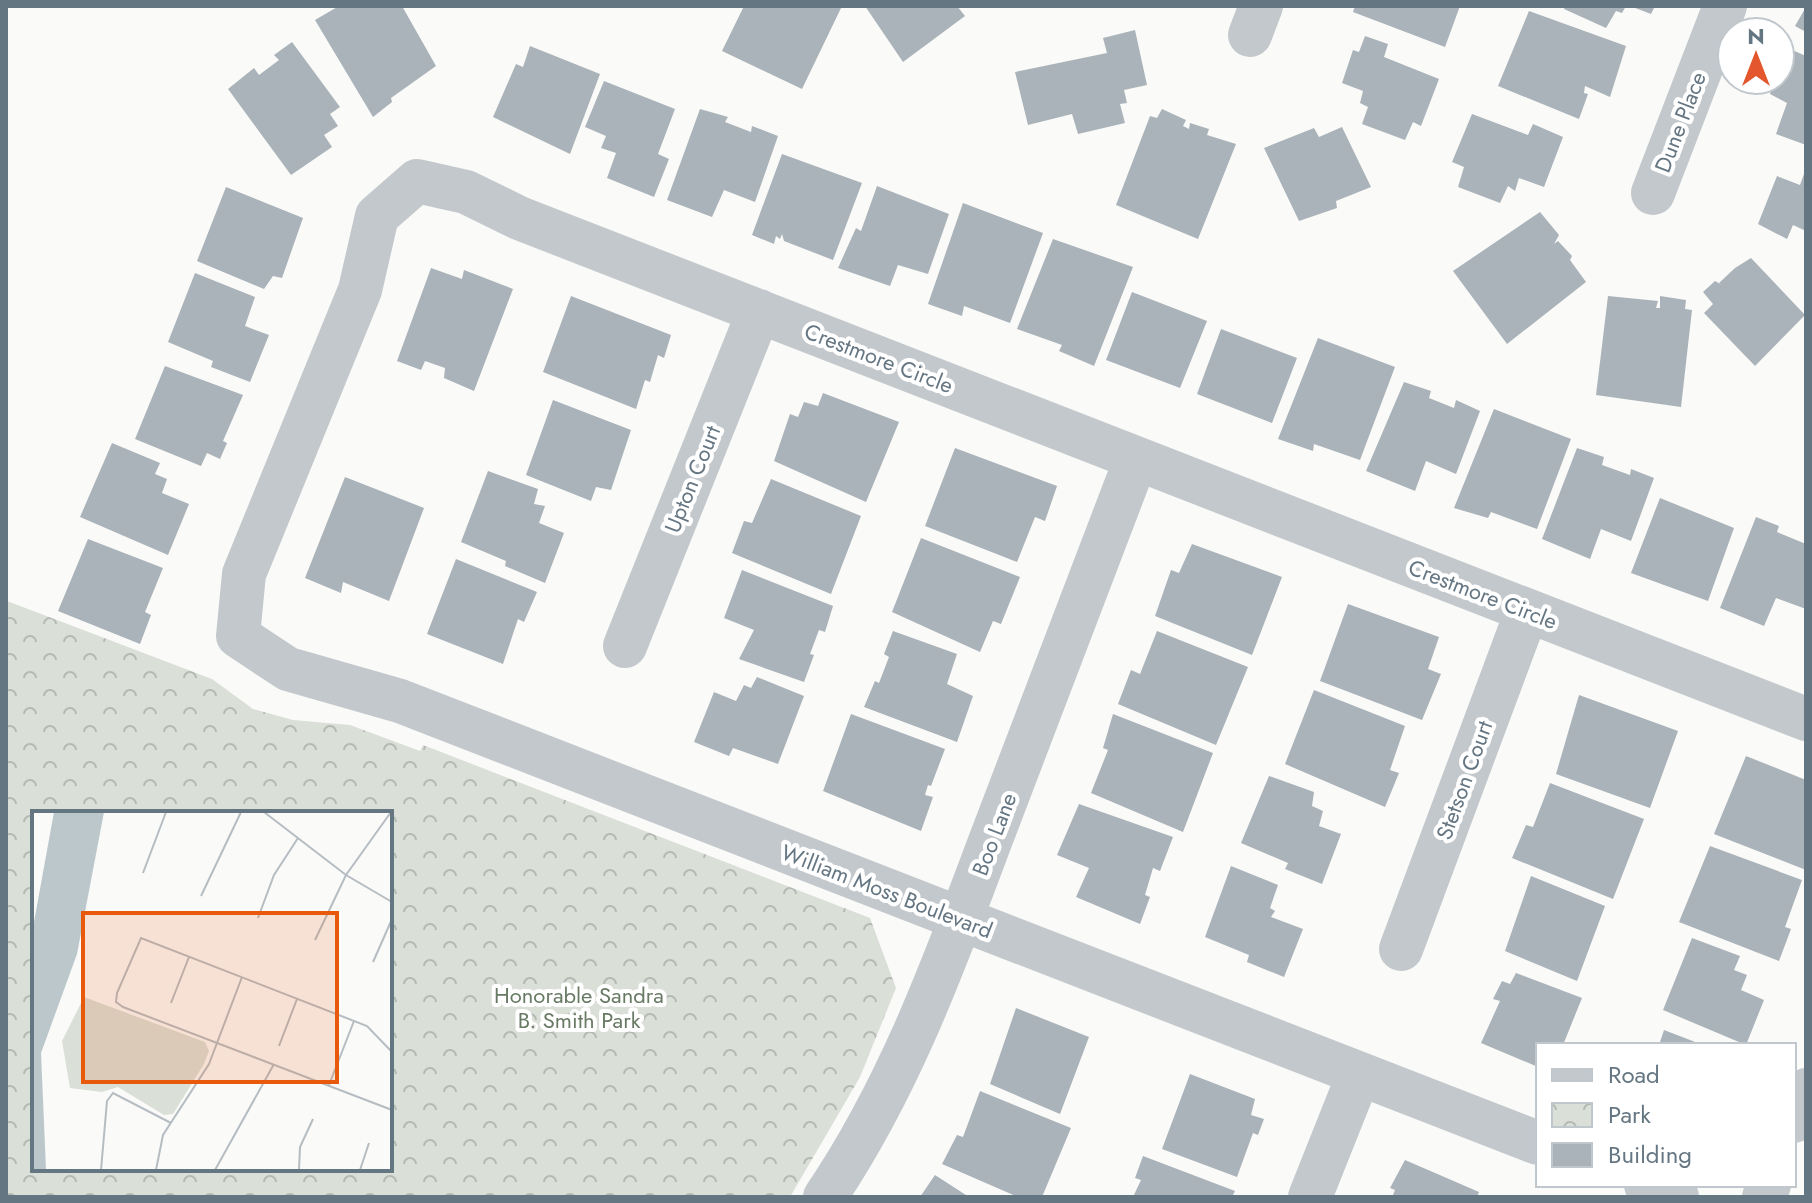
<svg xmlns="http://www.w3.org/2000/svg" width="1812" height="1203" viewBox="0 0 1812 1203" font-family="Jost,sans-serif">
<style>
.park{fill:url(#park-crowns);fill-rule:evenodd}
.building{fill:#aab3b9}
.lines{fill:none;stroke-linecap:round;stroke-linejoin:round}
.minor{stroke:#c3c8cc;stroke-width:44}
.labels{text-anchor:middle;stroke-width:8;stroke-linejoin:round;paint-order:stroke}
.street-label{font-size:22px;fill:#657683;stroke:#fff}
.park-label{font-size:22px;fill:#687a64;stroke:#fff}
.inset-road{fill:none;stroke:#b5bdc2;stroke-width:2}
.view{fill:#e8590c;fill-opacity:0.15;stroke:#e8590c;stroke-width:4}
.inset-edge{fill:none;stroke:#657683;stroke-width:4}
</style>
<defs>
<pattern id="park-crowns" width="20" height="18" patternUnits="userSpaceOnUse" patternTransform="scale(2)"><rect width="20" height="18" fill="#dadfd7"/><path d="M2 6a3 3 0 1 1 6 0M12 15a3 3 0 1 1 6 0" fill="none" stroke="#b4b9b4"/></pattern>
</defs>
<rect width="100%" height="100%" fill="#fafaf8"/>
<!-- park -->
<path class="park" d="M 7,601 L 212,679 L 253,709 L 293,720 L 350,725 L 420,751 L 423,745 L 870,918 L 896,988 L 860,1077 L 790,1197 L 6,1197 ZM 34,813 L 390,813 L 390,1169 L 34,1169 Z"/>
<!-- building -->
<path class="building" d="M 339,6 L 402,6 L 436,66 L 391,98 L 392,102 L 373,117 L 315,20 Z
M 744,6 L 842,6 L 802,89 L 722,51 Z
M 865,6 L 957,6 L 965,16 L 903,62 Z
M 1355,6 L 1460,6 L 1445,47 L 1353,12 Z
M 1565,6 L 1626,6 L 1622,13 L 1616,11 L 1606,28 L 1564,9 Z
M 1630,6 L 1655,6 L 1651,14 Z
M 1806,7 L 1806,32 L 1795,26 Z
M 1529,11 L 1626,46 L 1610,97 L 1585,86 L 1584,93 L 1588,94 L 1579,119 L 1498,86 Z
M 1135,30 L 1147,85 L 1124,90 L 1127,103 L 1120,104 L 1125,123 L 1078,134 L 1072,114 L 1028,125 L 1015,72 L 1107,53 L 1103,38 Z
M 1365,36 L 1388,44 L 1384,57 L 1439,79 L 1421,126 L 1413,122 L 1405,140 L 1362,124 L 1368,107 L 1360,103 L 1363,91 L 1342,83 L 1353,50 L 1359,52 Z
M 292,42 L 340,107 L 330,114 L 338,126 L 324,135 L 332,147 L 291,175 L 228,89 L 254,68 L 259,75 L 279,60 L 274,55 Z
M 530,46 L 600,74 L 570,154 L 493,117 L 516,64 L 523,67 Z
M 1790,49 L 1806,56 L 1806,145 L 1776,134 L 1787,103 L 1770,94 L 1774,80 L 1780,80 Z
M 604,81 L 675,109 L 658,154 L 669,159 L 654,197 L 607,178 L 616,153 L 601,148 L 606,136 L 585,127 Z
M 700,109 L 728,117 L 725,122 L 751,132 L 752,126 L 778,136 L 755,202 L 724,190 L 712,217 L 667,200 Z
M 1162,109 L 1186,120 L 1183,126 L 1189,129 L 1190,123 L 1209,129 L 1207,135 L 1236,144 L 1198,239 L 1116,205 L 1150,116 L 1157,118 Z
M 1472,114 L 1528,135 L 1533,124 L 1563,137 L 1544,187 L 1519,178 L 1515,191 L 1508,186 L 1500,203 L 1458,187 L 1464,167 L 1452,162 Z
M 1342,127 L 1371,187 L 1336,201 L 1337,208 L 1299,221 L 1264,148 L 1314,128 L 1319,137 Z
M 782,154 L 862,183 L 833,260 L 784,241 L 782,234 L 780,239 L 776,236 L 774,244 L 752,235 Z
M 1804,174 L 1806,231 L 1793,225 L 1787,239 L 1758,224 L 1777,176 L 1800,185 Z
M 877,186 L 949,214 L 928,274 L 898,265 L 890,286 L 838,268 L 856,228 L 861,231 Z
M 226,187 L 303,218 L 282,278 L 273,276 L 264,289 L 197,261 Z
M 963,203 L 1043,233 L 1010,323 L 964,306 L 962,316 L 928,304 Z
M 1540,212 L 1559,235 L 1554,244 L 1558,241 L 1572,256 L 1570,260 L 1586,282 L 1507,344 L 1453,271 Z
M 1053,239 L 1133,267 L 1094,366 L 1059,351 L 1062,345 L 1017,329 Z
M 1751,258 L 1805,315 L 1755,366 L 1704,313 L 1713,304 L 1703,292 L 1715,281 L 1722,285 L 1719,283 L 1735,268 Z
M 431,268 L 462,279 L 464,270 L 513,289 L 474,391 L 444,378 L 445,368 L 425,361 L 421,370 L 397,361 Z
M 195,273 L 255,297 L 245,326 L 269,335 L 250,382 L 211,367 L 213,361 L 168,342 Z
M 1132,292 L 1207,321 L 1180,388 L 1106,360 Z
M 571,296 L 671,335 L 664,358 L 658,355 L 650,382 L 645,380 L 636,409 L 543,372 Z
M 1608,296 L 1658,301 L 1656,308 L 1660,308 L 1660,296 L 1686,300 L 1685,309 L 1692,310 L 1681,407 L 1596,395 Z
M 1221,329 L 1297,358 L 1272,423 L 1197,394 Z
M 1318,338 L 1395,367 L 1360,460 L 1314,444 L 1313,451 L 1278,439 Z
M 165,366 L 243,395 L 223,441 L 227,443 L 220,459 L 207,453 L 201,466 L 135,439 Z
M 1404,382 L 1431,391 L 1429,398 L 1454,408 L 1456,400 L 1480,411 L 1456,474 L 1426,461 L 1415,491 L 1366,471 Z
M 823,393 L 899,422 L 866,502 L 774,461 L 790,414 L 798,417 L 804,402 L 818,406 Z
M 553,400 L 631,430 L 611,490 L 596,487 L 591,501 L 526,475 Z
M 1494,409 L 1571,439 L 1537,529 L 1491,512 L 1488,518 L 1454,508 Z
M 112,443 L 160,463 L 155,474 L 167,479 L 162,493 L 189,504 L 168,555 L 80,517 Z
M 955,448 L 1057,486 L 1045,521 L 1035,517 L 1017,562 L 925,526 Z
M 1577,448 L 1604,457 L 1602,465 L 1630,475 L 1631,469 L 1654,478 L 1631,541 L 1601,529 L 1590,559 L 1542,539 Z
M 488,471 L 538,489 L 534,504 L 545,506 L 539,523 L 564,533 L 545,583 L 505,566 L 506,561 L 461,542 Z
M 345,477 L 424,508 L 389,601 L 343,582 L 341,593 L 305,578 Z
M 771,479 L 861,516 L 831,594 L 732,553 L 744,521 L 752,523 Z
M 1660,498 L 1734,528 L 1708,601 L 1631,573 Z
M 1756,517 L 1779,526 L 1777,532 L 1806,544 L 1806,609 L 1776,598 L 1764,626 L 1720,608 Z
M 921,538 L 1020,577 L 1001,624 L 993,621 L 980,652 L 892,612 Z
M 88,539 L 163,568 L 145,612 L 151,615 L 140,644 L 58,611 Z
M 1192,544 L 1282,577 L 1252,655 L 1155,616 L 1171,570 L 1179,573 Z
M 456,559 L 537,592 L 524,622 L 518,619 L 503,664 L 427,634 Z
M 742,570 L 833,606 L 825,632 L 819,630 L 810,654 L 814,655 L 804,682 L 739,659 L 754,630 L 724,618 Z
M 1348,604 L 1439,637 L 1428,669 L 1441,674 L 1422,720 L 1320,681 Z
M 893,631 L 957,654 L 947,684 L 973,696 L 957,742 L 864,707 L 875,681 L 879,683 L 889,657 L 884,654 Z
M 1157,631 L 1248,667 L 1216,745 L 1118,704 L 1131,670 L 1140,674 Z
M 757,677 L 804,696 L 778,764 L 733,748 L 729,756 L 694,742 L 714,692 L 736,701 L 744,685 L 751,688 Z
M 1314,690 L 1405,726 L 1390,770 L 1399,773 L 1385,807 L 1285,764 Z
M 1579,695 L 1678,731 L 1650,808 L 1556,774 Z
M 851,714 L 945,749 L 931,786 L 928,785 L 925,795 L 933,797 L 921,831 L 823,791 Z
M 1113,714 L 1213,753 L 1183,832 L 1091,793 L 1108,750 L 1103,748 Z
M 1746,756 L 1806,780 L 1806,870 L 1714,834 Z
M 1269,776 L 1314,792 L 1312,806 L 1323,811 L 1319,826 L 1341,834 L 1322,884 L 1285,869 L 1288,863 L 1241,843 Z
M 1550,783 L 1644,819 L 1613,899 L 1512,858 L 1526,825 L 1533,827 Z
M 1079,804 L 1173,837 L 1160,871 L 1153,868 L 1145,895 L 1150,897 L 1140,924 L 1076,897 L 1089,868 L 1057,855 Z
M 1710,846 L 1802,880 L 1785,927 L 1791,929 L 1779,961 L 1679,922 Z
M 1231,866 L 1278,885 L 1270,908 L 1275,911 L 1271,917 L 1303,929 L 1284,977 L 1247,962 L 1249,955 L 1205,937 Z
M 1531,876 L 1605,906 L 1577,981 L 1505,951 Z
M 1692,938 L 1740,956 L 1734,970 L 1747,975 L 1741,990 L 1764,1000 L 1746,1045 L 1663,1010 Z
M 1516,973 L 1582,998 L 1563,1045 L 1538,1045 L 1538,1067 L 1481,1043 L 1500,1001 L 1493,999 L 1502,981 L 1510,984 Z
M 1016,1008 L 1089,1037 L 1060,1114 L 990,1084 Z
M 1664,1030 L 1703,1045 L 1659,1045 Z
M 1190,1074 L 1255,1099 L 1251,1115 L 1264,1119 L 1258,1135 L 1253,1133 L 1237,1177 L 1162,1149 Z
M 980,1091 L 1071,1128 L 1042,1197 L 1018,1197 L 942,1164 L 957,1135 L 963,1137 Z
M 1143,1156 L 1235,1191 L 1232,1197 L 1133,1197 L 1141,1180 L 1135,1178 Z
M 1405,1160 L 1479,1192 L 1477,1197 L 1392,1197 L 1395,1190 L 1390,1188 Z
M 935,1175 L 969,1197 L 920,1197 Z"/>
<g class="lines">
<!-- minor -->
<path class="minor" d="M 1250,35 L 1261,6
M 1653,193 L 1725,6
M 625,646 L 759,311
M 1401,949 L 1527,611
M 1794,1121 L 1806,1090
M 1538,1143 L 400,701 L 288,669 L 238,636 L 244,574 L 360,290 L 377,216 L 417,181 L 466,192 L 519,218 L 1806,719
M 1646,1185 L 1677,1197
M 825,1197 C 900,1086 944,964 991,839 C 1040,713 1088,586 1136,459
M 1310,1197 L 1359,1074
M 1764,1197 L 1769,1185"/>
</g>
<g class="labels">
<!-- street labels -->
<g class="street-label">
<text transform="translate(1680 122) rotate(-69)" y="8">Dune Place</text>
<text transform="translate(879 358) rotate(21)" y="8">Crestmore Circle</text>
<text transform="translate(692 479) rotate(-68)" y="8">Upton Court</text>
<text transform="translate(1483 594) rotate(21)" y="8">Crestmore Circle</text>
<text transform="translate(1464 780) rotate(-70)" y="8">Stetson Court</text>
<text transform="translate(994 834) rotate(-69)" y="8">Boo Lane</text>
<text transform="translate(887 891) rotate(21)" y="8">William Moss Boulevard</text>
</g>
<!-- park labels -->
<g class="park-label">
<text x="579" y="1003">Honorable Sandra<tspan x="579" dy="25">B. Smith Park</tspan></text>
</g>
</g>
<!-- overview -->
<g transform="translate(32 811)">
<rect width="360" height="360" fill="#fafaf8"/>
<path d="M 52,186 L 173,231 L 177,240 L 172,253 L 141,303 L 132,304 L 86,276 L 70,281 L 38,277 L 30,230 Z" fill="#dadfd7"/>
<path d="M 22,1 L 72,1 L 45,143 L 9,242 L 14,359 L 0,359 L 0,122 Z" fill="#bbc7cb"/>
<path class="inset-road" d="M 232,1 L 314,64 L 360,91M 111,62 L 134,1M 169,85 L 209,1M 226,107 L 242,64 L 266,27M 283,129 L 314,64 L 359,1M 341,151 L 360,108M 139,192 L 157,146M 247,235 L 265,188M 360,241 L 335,215 L 109,127 L 85,182 L 84,191 L 91,196 L 360,299M 297,274 L 322,210M 69,359 L 75,290 L 81,282 L 139,312M 124,359 L 131,324 L 177,253 L 210,166M 183,359 L 242,253M 267,359 L 268,336 L 281,308M 269,359 L 322,359M 328,359 L 337,332"/>
<path class="view" d="M 51,102 L 305,102 L 305,271 L 51,271 Z"/>
<rect width="360" height="360" class="inset-edge"/>
</g>
<!-- border -->
<rect width="1812" height="1203" fill="none" stroke="#657683" stroke-width="16"/>
<!-- legend -->
<rect x="1536" y="1043" width="260" height="144" fill="#ffffff" stroke="#c1c8cd" stroke-width="2"/>
<rect x="1552" y="1069" width="40" height="12" fill="#c3c8cc" stroke="#c1c8cd" stroke-width="2"/>
<text x="1608" y="1083" font-size="24" fill="#657683">Road</text>
<rect x="1552" y="1103" width="40" height="24" fill="url(#park-crowns)" stroke="#c1c8cd" stroke-width="2"/>
<text x="1608" y="1123" font-size="24" fill="#657683">Park</text>
<rect x="1552" y="1143" width="40" height="24" fill="#aab3b9" stroke="#c1c8cd" stroke-width="2"/>
<text x="1608" y="1163" font-size="24" fill="#657683">Building</text>
<!-- north arrow -->
<g transform="translate(1756 56)"><circle r="38" fill="#ffffff" stroke="#c1c8cd" stroke-width="2"/>
<path d="M0-6L14 30L0 20L-14 30Z" fill="#e4572e"/>
<text y="-12" font-size="22" font-weight="bold" text-anchor="middle" fill="#657683">N</text>
</g>
</svg>
